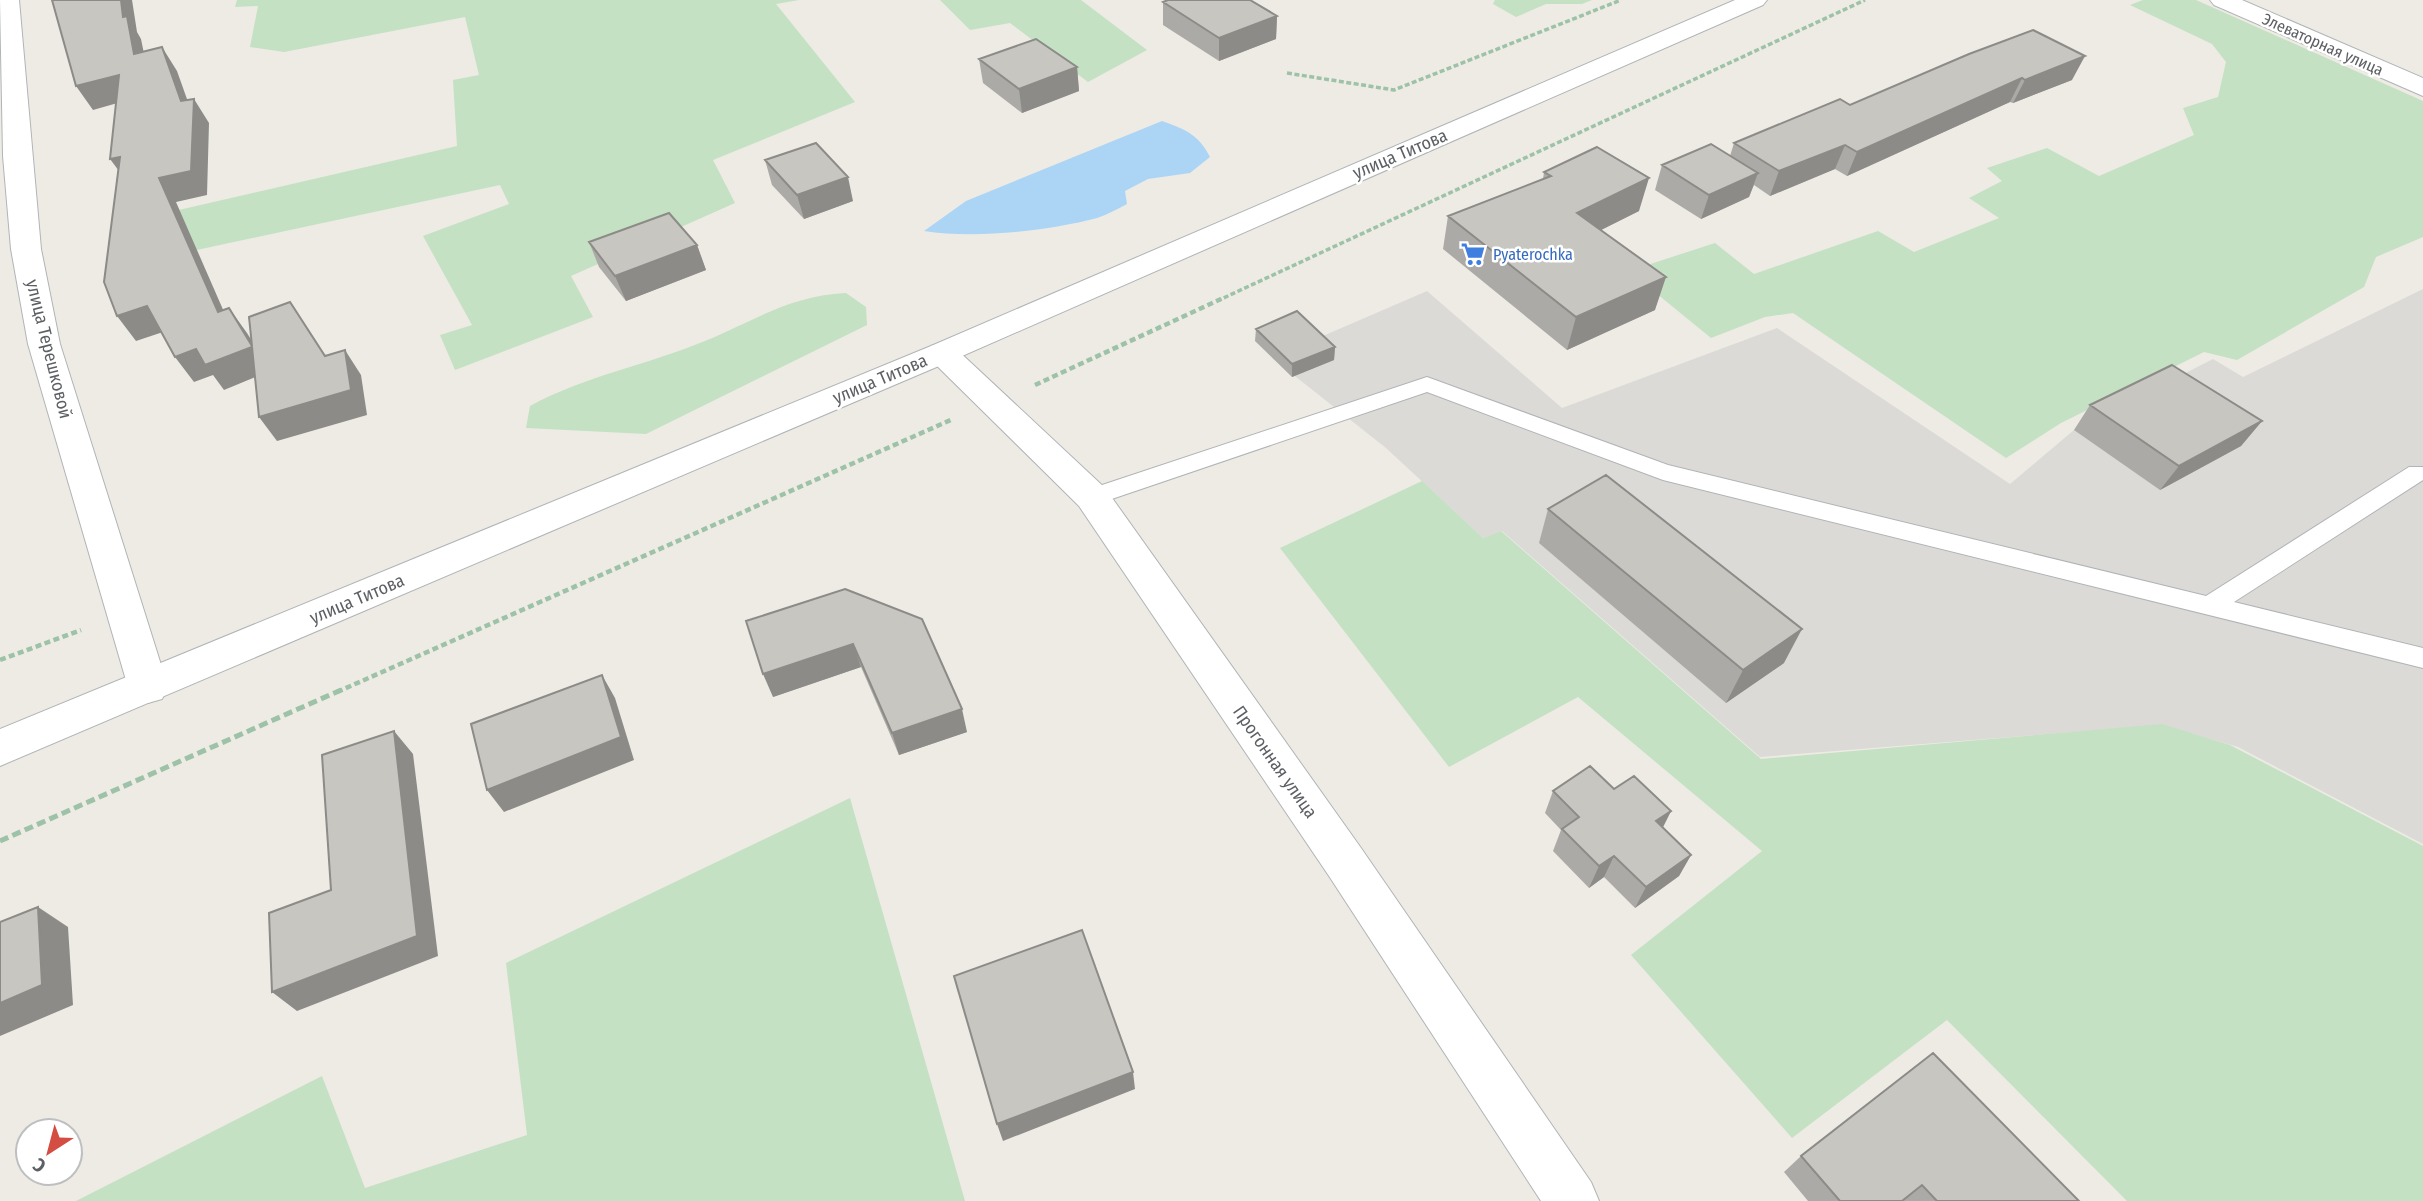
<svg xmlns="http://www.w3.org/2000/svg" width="2423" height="1201" viewBox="0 0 2423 1201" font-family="'Fira Sans Condensed',sans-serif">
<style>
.industrial{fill:#dcdad6}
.green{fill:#c4e1c3}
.water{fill:#acd5f5}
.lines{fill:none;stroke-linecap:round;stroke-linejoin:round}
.lane-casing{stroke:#b1b4b7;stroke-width:2}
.street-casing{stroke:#b1b4b7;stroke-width:2}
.secondary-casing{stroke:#b0b3b7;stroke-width:2}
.path-far2{stroke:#9dc2a8;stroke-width:3.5;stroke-dasharray:5 2.5;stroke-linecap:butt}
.path-far1{stroke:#9dc2a8;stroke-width:4.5;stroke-dasharray:6 3.5;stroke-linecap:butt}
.path{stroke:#9dc2a8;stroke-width:5;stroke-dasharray:9 4.5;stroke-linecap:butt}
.lane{fill:#fff;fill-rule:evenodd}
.street{fill:#fff;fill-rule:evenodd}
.secondary{fill:#fff;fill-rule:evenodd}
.wall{fill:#acaaa6}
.shaded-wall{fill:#8c8b87}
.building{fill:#c8c6c1;stroke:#8c8b87;stroke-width:2}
.labels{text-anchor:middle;stroke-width:5;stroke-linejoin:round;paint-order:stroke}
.far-street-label{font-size:16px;fill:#5c5f63;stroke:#fff}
.far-shop-label{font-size:16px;fill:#366cbe;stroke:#fff;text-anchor:start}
.street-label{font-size:18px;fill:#5c5f63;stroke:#fff}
</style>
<rect width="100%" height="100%" fill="#edebe4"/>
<!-- industrial -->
<path class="industrial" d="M 2423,289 L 2423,844 L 2238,747 L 2162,725 L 1760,757 L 1502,531 L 1483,538 L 1386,448 L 1272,358 L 1427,291 L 1562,408 L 1777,328 L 2010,484 L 2074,430 L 2213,359 L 2243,377 Z"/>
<!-- green -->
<path class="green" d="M 237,0 L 799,0 L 776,4 L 855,102 L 713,160 L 735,203 L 571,276 L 593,317 L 455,370 L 440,335 L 472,325 L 423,236 L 509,204 L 500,185 L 150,260 L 157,215 L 457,146 L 453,80 L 479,75 L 465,17 L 284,52 L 250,47 L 258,6 L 235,7 Z
M 940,0 L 1081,0 L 1147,50 L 1088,82 L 1010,23 L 970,30 Z
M 1495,0 L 1592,0 L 1582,4 L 1546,4 L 1516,17 L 1493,4 Z
M 2143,0 L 2196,0 L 2423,101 L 2423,237 L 2376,257 L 2364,287 L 2237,360 L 2204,352 L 2061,423 L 2006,458 L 1793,313 L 1765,317 L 1711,338 L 1629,271 L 1715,243 L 1754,274 L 1878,231 L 1914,252 L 1999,218 L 1969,198 L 2002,181 L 1987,168 L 2047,148 L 2099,176 L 2194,135 L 2183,108 L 2218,97 L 2226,62 L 2212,44 L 2130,5 Z
M 846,293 L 866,307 L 867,325 L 646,434 L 526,428 L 530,406 C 585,376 647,365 705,341 C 756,320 789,296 846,293 Z
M 1422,481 L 1483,538 L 1501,531 L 1761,759 L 2162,724 L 2230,745 L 2423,846 L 2423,1201 L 2127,1201 L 1947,1020 L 1792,1138 L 1631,955 L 1762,851 L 1578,697 L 1449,767 L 1280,548 Z
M 850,798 L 965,1201 L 76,1201 L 322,1076 L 365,1188 L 527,1135 L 506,963 Z"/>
<!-- water -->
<path class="water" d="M 1162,121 C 1185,129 1199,135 1210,157 L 1190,173 L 1148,179 L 1125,191 L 1127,204 C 1117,209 1107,215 1097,218 C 1048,231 974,239 924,231 L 966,201 Z"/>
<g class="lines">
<!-- lane casing -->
<g class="lane-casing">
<path id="lane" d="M 1427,377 L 1668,465 L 2206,596 L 2409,467 L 2423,467 L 2423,480 L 2234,602 L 2423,648 L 2423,668 L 1663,480 L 1427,392 L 1100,503 L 1092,505 L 1084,503 L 1081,497 L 1084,491 Z"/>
</g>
<!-- street casing -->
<g class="street-casing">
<path id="street" d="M 0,0 L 19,0 L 41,249 L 60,344 L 168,687 L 162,699 L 148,703 L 134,699 L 128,687 L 28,344 L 11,249 L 3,156 Z
M 2210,0 L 2242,0 L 2423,78 L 2423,96 L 2214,5 Z
M 942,343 L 953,346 L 1105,488 L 1361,848 L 1591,1182 L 1599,1201 L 1541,1201 L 1329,876 L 1079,506 L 931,360 L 926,353 L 931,346 Z"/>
</g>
<!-- secondary casing -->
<g class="secondary-casing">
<path id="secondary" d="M 1735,0 L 1767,0 L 1763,5 L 953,360 L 0,766 L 0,729 L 931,346 Z"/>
</g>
<!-- path-far2 -->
<path class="path-far2" d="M 1287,73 L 1394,90 L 1621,0
M 1217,301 L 1865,0"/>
<!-- path-far1 -->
<path class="path-far1" d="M 1035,385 L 1221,299
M 0,660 L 81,630
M 337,692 L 953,419"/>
<!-- path -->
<path class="path" d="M 0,841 L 341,690"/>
<!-- lane -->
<use href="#lane" class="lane"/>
<!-- street -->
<use href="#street" class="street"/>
<!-- secondary -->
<use href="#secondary" class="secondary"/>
</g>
<!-- wall -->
<path class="wall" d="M 1163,2 L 1277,16 L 1276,39 L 1219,61 L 1163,25 Z
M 1969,54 L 2072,80 L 2013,103 L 2010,102 L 1847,176 L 1835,169 L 1770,196 L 1754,185 L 1749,197 L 1701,219 L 1655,190 L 1662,165 L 1730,156 L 1734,143 L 1850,105 Z
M 979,59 L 1077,67 L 1079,91 L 1022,113 L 983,83 Z
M 765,160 L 853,201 L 804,219 L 772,185 Z
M 1544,172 L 1639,211 L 1601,230 L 1655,310 L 1567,350 L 1443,249 L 1448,216 L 1543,179 Z
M 589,242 L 697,245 L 706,270 L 626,301 L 599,267 Z
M 1256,329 L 1335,347 L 1334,360 L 1292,377 L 1255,341 Z
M 2090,405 L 2262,421 L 2241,446 L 2160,490 L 2074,430 Z
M 1548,509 L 1784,663 L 1726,703 L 1539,543 Z
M 845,589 L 967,732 L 899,755 L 861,667 L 773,697 Z
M 1614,789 L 1671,811 L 1663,827 L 1691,855 L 1679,876 L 1635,908 L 1604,877 L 1589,888 L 1553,851 L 1561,830 L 1545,813 L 1553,791 Z
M 1801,1156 L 2079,1201 L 1808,1201 L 1784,1172 Z"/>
<!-- shaded-wall -->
<path class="shaded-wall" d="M 121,0 L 132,0 L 137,32 L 141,39 L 149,78 L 134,54 L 123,17 Z
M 1277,16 L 1276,39 L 1219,61 L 1219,38 Z
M 162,47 L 177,71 L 193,116 L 194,99 L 209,123 L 207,195 L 176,202 L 235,337 L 218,312 L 159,178 L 181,101 Z
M 2085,56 L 2072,80 L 2013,103 L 2025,80 Z
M 1077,67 L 1079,91 L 1022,113 L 1019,89 Z
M 119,75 L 135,98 L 93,110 L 76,86 Z
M 2022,78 L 2010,102 L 1847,176 L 1857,152 Z
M 1845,145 L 1835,169 L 1770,196 L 1779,171 Z
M 120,157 L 128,183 L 110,159 Z
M 1758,173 L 1749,197 L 1701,219 L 1709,195 Z
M 848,177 L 853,201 L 804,219 L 797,195 Z
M 1649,178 L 1639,211 L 1569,246 L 1577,213 Z
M 697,245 L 706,270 L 626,301 L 615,276 Z
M 1666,277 L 1655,310 L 1567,350 L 1576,317 Z
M 147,306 L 166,331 L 136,341 L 117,316 Z
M 229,308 L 247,333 L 270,370 L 252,346 Z
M 252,347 L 270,371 L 224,390 L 213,375 L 194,382 L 175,357 L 196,349 Z
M 1335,347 L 1334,360 L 1292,377 L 1292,364 Z
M 345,350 L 361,375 L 367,415 L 277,441 L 259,417 Z
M 2262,421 L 2241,446 L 2160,490 L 2179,466 Z
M 1802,629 L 1784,663 L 1726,703 L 1743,670 Z
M 853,644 L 861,667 L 773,697 L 763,674 Z
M 602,675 L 615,698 L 634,760 L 504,812 L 487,790 Z
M 962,709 L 967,732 L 899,755 L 892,733 Z
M 394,731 L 413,754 L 438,956 L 297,1011 L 272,992 L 417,936 Z
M 1671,811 L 1660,833 L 1656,821 Z
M 1691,855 L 1679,876 L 1635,908 L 1646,887 Z
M 1614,856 L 1604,877 L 1589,888 L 1599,866 Z
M 38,907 L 68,927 L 73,1005 L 0,1036 L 0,1003 Z
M 1133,1072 L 1135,1089 L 1003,1141 L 997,1124 Z"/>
<!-- building -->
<path class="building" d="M 52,0 L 121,0 L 123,17 L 127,16 L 134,54 L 162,47 L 181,101 L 194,99 L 191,171 L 159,178 L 218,312 L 229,308 L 252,346 L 249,317 L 290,302 L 325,356 L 345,350 L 351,390 L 259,417 L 252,347 L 205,365 L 196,349 L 175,357 L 147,306 L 117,316 L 104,282 L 120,157 L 110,159 L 119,75 L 76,86 Z
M 1168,0 L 1250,0 L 1277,16 L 1219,38 L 1163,2 Z
M 2033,30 L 2085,56 L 2025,80 L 2022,78 L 1857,152 L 1845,145 L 1779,171 L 1734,143 L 1840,99 L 1850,105 L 1969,54 Z
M 1036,39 L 1077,67 L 1019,89 L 979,59 Z
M 816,143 L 848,177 L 797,195 L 765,160 Z
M 1711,144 L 1758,173 L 1709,195 L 1662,165 Z
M 1597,147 L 1649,178 L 1577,213 L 1666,277 L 1576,317 L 1448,216 L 1551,176 L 1544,172 Z
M 669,213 L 697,245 L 615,276 L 589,242 Z
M 1297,311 L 1335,347 L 1292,364 L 1256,329 Z
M 2172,365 L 2262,421 L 2179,466 L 2090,405 Z
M 1606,475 L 1802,629 L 1743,670 L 1548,509 Z
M 845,589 L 922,619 L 962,709 L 892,733 L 853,644 L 763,674 L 746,621 Z
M 602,675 L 621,737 L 487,790 L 471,724 Z
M 394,731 L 417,936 L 272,992 L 269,913 L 331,890 L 322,755 Z
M 1590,766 L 1614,789 L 1634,776 L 1671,811 L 1656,821 L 1691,855 L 1646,887 L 1614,856 L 1599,866 L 1562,829 L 1579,817 L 1553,791 Z
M 38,907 L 42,985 L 0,1003 L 0,922 Z
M 1082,930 L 1133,1072 L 997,1124 L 954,976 Z
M 1933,1053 L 2079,1201 L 1937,1201 L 1922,1185 L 1902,1201 L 1840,1201 L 1801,1156 Z"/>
<!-- icons -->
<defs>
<g id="supermarket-bare" transform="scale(1.89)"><path d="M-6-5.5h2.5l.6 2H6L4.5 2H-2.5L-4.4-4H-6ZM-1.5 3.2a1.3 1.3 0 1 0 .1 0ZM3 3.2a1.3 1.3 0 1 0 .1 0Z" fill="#3f7fe0" stroke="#fff" stroke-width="2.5" paint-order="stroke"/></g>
</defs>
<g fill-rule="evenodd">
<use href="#supermarket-bare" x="1473" y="254"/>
</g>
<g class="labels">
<!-- far-street labels -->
<g class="far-street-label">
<text transform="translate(2323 44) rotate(24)" y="6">Элеваторная улица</text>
</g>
<!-- far-shop labels -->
<g class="far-shop-label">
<text x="1493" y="260">Pyaterochka</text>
</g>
<!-- street labels -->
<g class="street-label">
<text transform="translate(1400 154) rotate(-23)" y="6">улица Титова</text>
<text transform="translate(49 349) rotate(76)" y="6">улица Терешковой</text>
<text transform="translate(880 379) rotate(-23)" y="6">улица Титова</text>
<text transform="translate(357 599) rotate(-23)" y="6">улица Титова</text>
<text transform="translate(1275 762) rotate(55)" y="6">Прогонная улица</text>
</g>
</g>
<!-- north arrow -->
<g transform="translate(49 1152) rotate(216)"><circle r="33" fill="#ffffff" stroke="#bebfc1" stroke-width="2"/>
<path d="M0-5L12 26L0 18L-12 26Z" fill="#d44d42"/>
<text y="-10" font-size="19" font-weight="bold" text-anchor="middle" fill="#5c5f63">С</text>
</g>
</svg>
